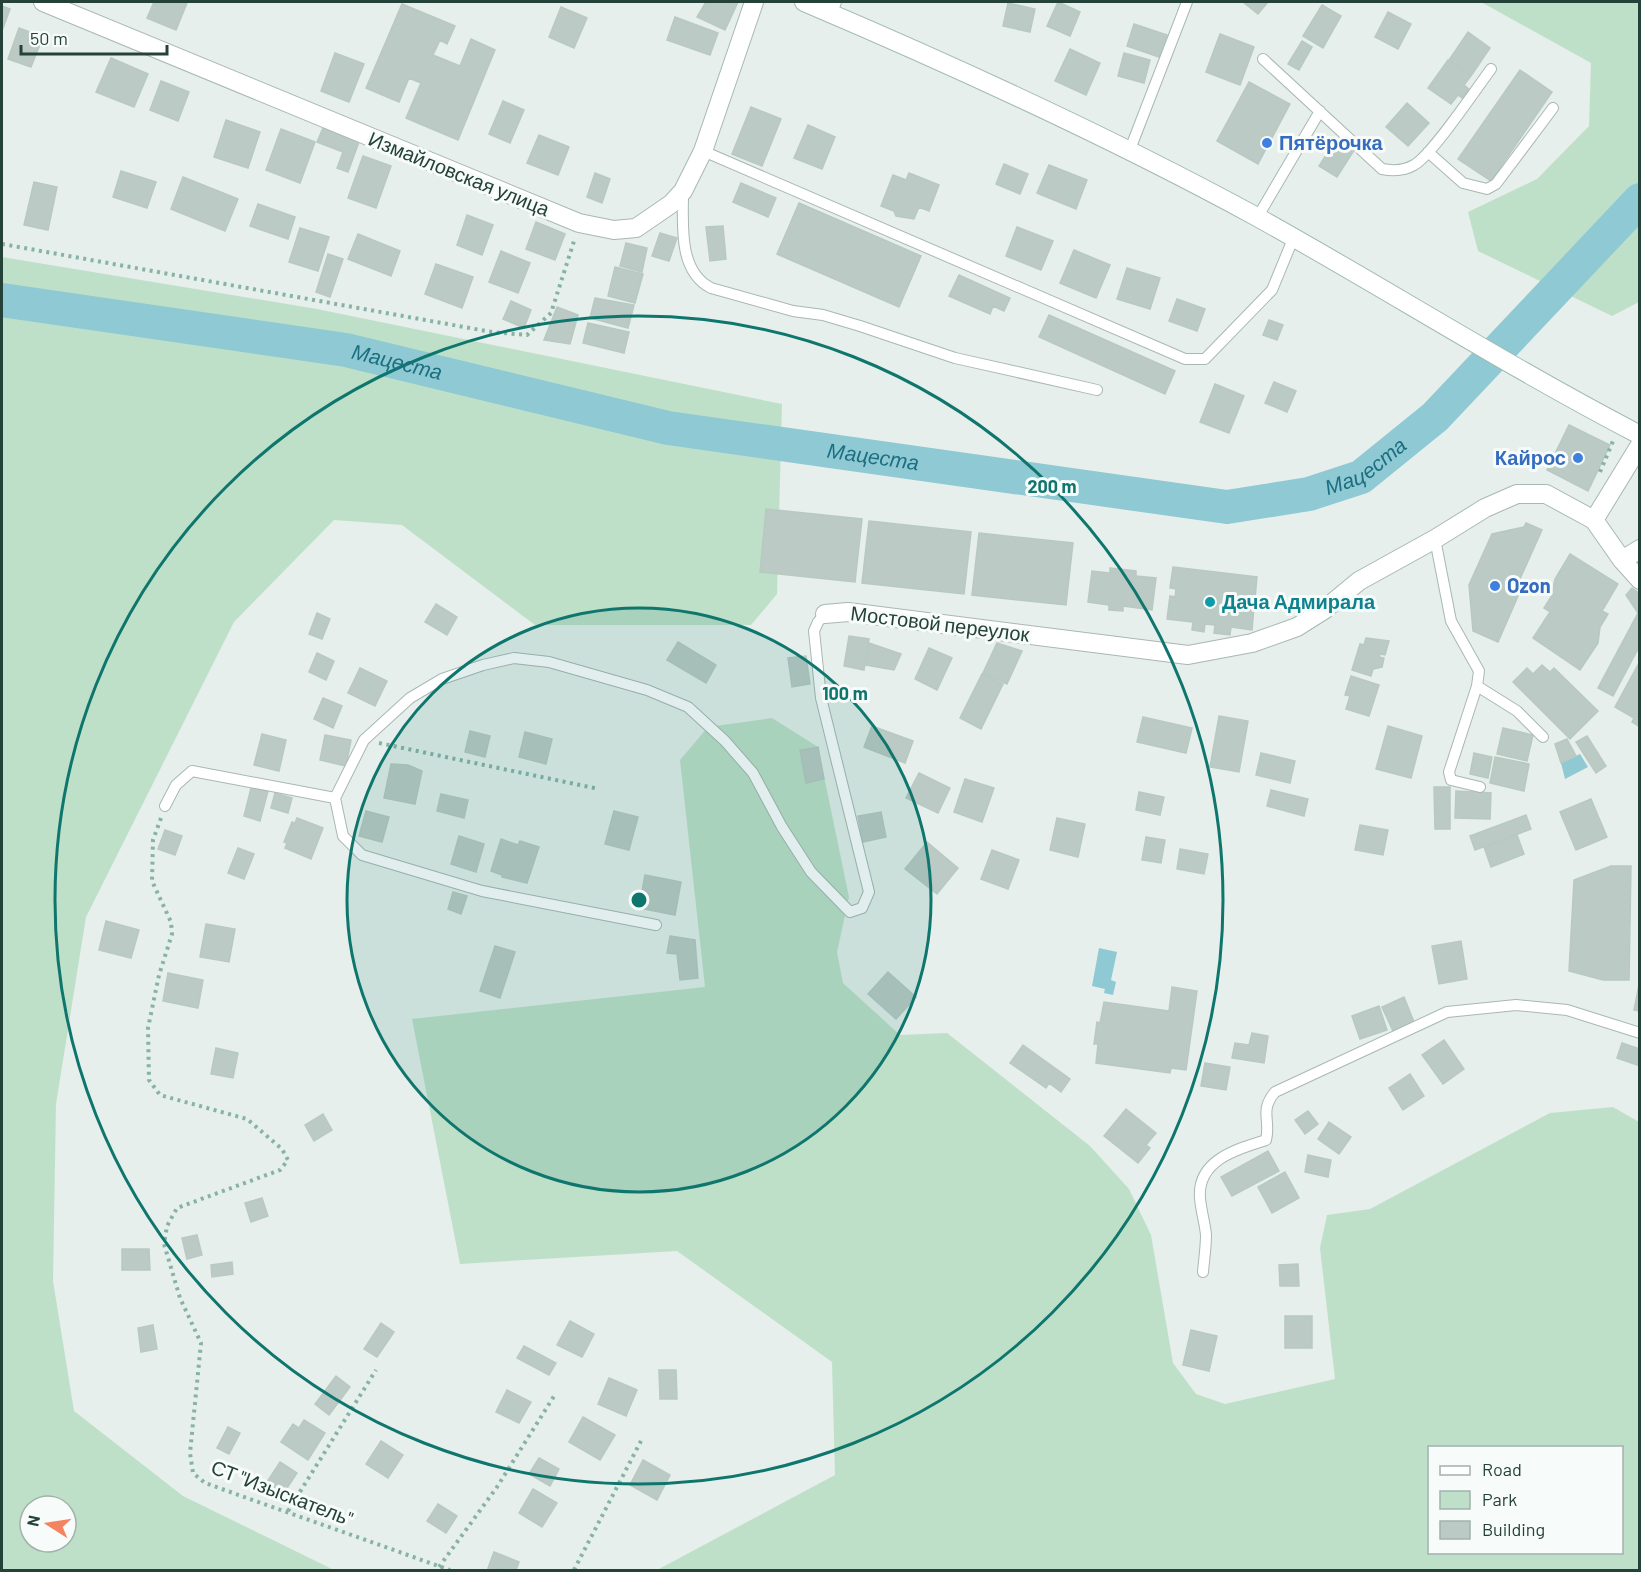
<svg xmlns="http://www.w3.org/2000/svg" width="1641" height="1572" viewBox="0 0 1641 1572" font-family="Barlow,sans-serif">
<style>
.green{fill:#bfe0c8;fill-rule:evenodd}
.water{fill:#8ec9d4}
.lines{fill:none;stroke-linecap:round;stroke-linejoin:round}
.river{stroke:#8ec9d4;stroke-width:34}
.building{fill:#bbcac4;stroke:#b8c9c2;stroke-width:1.5}
.lane-casing{stroke:#a8b8b2;stroke-width:12}
.street-casing{stroke:#a8b8b2;stroke-width:20}
.secondary-casing{stroke:#a4bbb3;stroke-width:20}
.path{stroke:#86b3a5;stroke-width:4;stroke-dasharray:3 4.5;stroke-linecap:butt}
.lane{stroke:#fff;stroke-width:10}
.street{stroke:#fff;stroke-width:18}
.secondary{stroke:#fff;stroke-width:18}
.ring{fill:none;stroke:#0f766e;stroke-width:3}
.shop-dot{fill:#3f7fe0;stroke:#f7fbf9;stroke-width:2}
.culture-dot{fill:#0f9aa8;stroke:#f7fbf9;stroke-width:2}
.labels{text-anchor:middle;stroke-width:6;stroke-linejoin:round;paint-order:stroke}
.shop-label{font-size:20px;font-weight:bold;fill:#366cbe;stroke:#f7fbf9;text-anchor:start}
.street-label{font-size:20px;fill:#24423a;stroke:#f7fbf9}
.culture-label{font-size:20px;font-weight:bold;fill:#0d838f;stroke:#f7fbf9;text-anchor:start}
.water-label{font-size:21px;font-style:italic;fill:#1c6f80;stroke:#f7fbf9}
.centre{fill:#0f766e;stroke:#f7fbf9;stroke-width:3}
.ring-label{font-size:18px;text-anchor:middle;font-weight:bold;fill:#0f766e;stroke:#f7fbf9;stroke-width:6;stroke-linejoin:round;paint-order:stroke}
</style>
<rect width="100%" height="100%" fill="#e6efeb"/>
<!-- green -->
<path class="green" d="M 1481,2 L 1639,2 L 1639,302 L 1612,316 L 1478,251 L 1468,212 L 1537,179 L 1589,126 L 1591,63 Z
M 2,257 L 317,309 L 782,404 L 777,594 L 751,625 L 535,625 L 402,525 L 334,520 L 234,622 L 86,917 L 56,1104 L 53,1281 L 74,1411 L 183,1496 L 334,1570 L 2,1570 ZM 30,1506 L 66,1506 L 66,1542 L 30,1542 Z
M 772,718 L 818,747 L 849,897 L 837,952 L 843,983 L 900,1035 L 947,1033 L 1090,1146 L 1129,1189 L 1151,1235 L 1173,1363 L 1196,1394 L 1225,1404 L 1335,1379 L 1320,1248 L 1327,1215 L 1370,1209 L 1550,1113 L 1613,1107 L 1639,1122 L 1639,1570 L 657,1570 L 835,1475 L 832,1362 L 677,1251 L 460,1264 L 412,1019 L 705,987 L 680,760 L 708,727 ZM 1430,1448 L 1622,1448 L 1622,1552 L 1430,1552 Z"/>
<!-- water -->
<path class="water" d="M 1580,754 L 1588,767 L 1565,779 L 1561,763 Z
M 1099,948 L 1117,952 L 1111,980 L 1116,982 L 1113,995 L 1104,993 L 1105,989 L 1092,986 Z"/>
<g class="lines">
<!-- river -->
<path class="river" id="s1" d="M 2,300 L 346,350 L 668,428 L 1227,507 L 1309,494 L 1361,477 L 1435,417 L 1640,200"/>
</g>
<!-- building -->
<path class="building" d="M 154,2 L 187,3 L 176,30 L 147,18 Z
M 706,2 L 738,2 L 725,30 L 697,17 Z
M 1058,2 L 1080,12 L 1070,36 L 1047,26 Z
M 1243,2 L 1268,2 L 1258,14 Z
M 1008,3 L 1035,9 L 1030,32 L 1003,26 Z
M 402,4 L 455,26 L 447,44 L 440,40 L 433,55 L 460,66 L 471,39 L 495,50 L 458,140 L 406,118 L 421,83 L 409,78 L 399,102 L 366,88 Z
M 1322,5 L 1341,16 L 1323,48 L 1303,36 Z
M 2,6 L 10,9 L 2,31 Z
M 561,7 L 587,18 L 574,48 L 549,37 Z
M 1388,12 L 1411,24 L 1398,49 L 1375,37 Z
M 675,17 L 718,33 L 710,55 L 667,40 Z
M 1134,24 L 1167,35 L 1159,57 L 1127,46 Z
M 19,28 L 43,37 L 31,67 L 8,59 Z
M 1468,32 L 1490,48 L 1471,76 L 1449,60 Z
M 1220,34 L 1254,47 L 1240,85 L 1206,72 Z
M 1302,41 L 1312,47 L 1299,70 L 1288,64 Z
M 1070,49 L 1100,63 L 1086,95 L 1055,81 Z
M 335,53 L 364,64 L 349,102 L 321,91 Z
M 1124,53 L 1150,60 L 1144,83 L 1118,76 Z
M 111,58 L 148,74 L 134,107 L 96,92 Z
M 1448,60 L 1471,76 L 1464,85 L 1469,89 L 1462,98 L 1458,95 L 1451,104 L 1428,88 Z
M 1520,70 L 1552,92 L 1491,181 L 1458,159 Z
M 161,81 L 189,92 L 178,121 L 150,110 Z
M 1249,82 L 1290,104 L 1258,164 L 1217,141 Z
M 503,101 L 524,110 L 510,143 L 489,134 Z
M 1407,103 L 1429,123 L 1408,146 L 1386,127 Z
M 751,107 L 781,119 L 762,166 L 732,154 Z
M 226,120 L 260,132 L 248,168 L 214,157 Z
M 808,125 L 835,137 L 822,169 L 794,158 Z
M 323,128 L 359,142 L 348,172 L 337,168 L 343,152 L 317,142 Z
M 281,129 L 315,142 L 300,183 L 266,170 Z
M 539,135 L 569,147 L 558,175 L 527,163 Z
M 1335,141 L 1353,152 L 1337,177 L 1319,166 Z
M 363,156 L 391,166 L 376,208 L 348,198 Z
M 1004,164 L 1028,174 L 1020,194 L 996,184 Z
M 1049,165 L 1087,180 L 1076,209 L 1037,193 Z
M 121,171 L 156,182 L 147,208 L 113,197 Z
M 595,173 L 610,179 L 602,203 L 587,197 Z
M 909,173 L 939,185 L 929,211 L 919,207 L 914,219 L 896,216 L 894,211 L 881,206 L 893,175 L 906,180 Z
M 183,177 L 238,199 L 225,231 L 171,209 Z
M 34,182 L 57,187 L 48,230 L 24,225 Z
M 741,183 L 776,198 L 768,217 L 733,202 Z
M 799,203 L 921,256 L 899,307 L 777,254 Z
M 258,204 L 295,217 L 288,239 L 250,226 Z
M 467,215 L 493,225 L 482,255 L 457,245 Z
M 536,222 L 565,234 L 555,260 L 526,249 Z
M 723,226 L 726,259 L 710,261 L 706,227 Z
M 1017,227 L 1053,241 L 1041,270 L 1006,256 Z
M 300,228 L 329,237 L 318,271 L 289,262 Z
M 660,233 L 677,238 L 669,261 L 652,256 Z
M 358,234 L 400,251 L 391,276 L 348,259 Z
M 626,243 L 647,248 L 642,272 L 620,266 Z
M 1074,250 L 1110,265 L 1096,298 L 1060,283 Z
M 501,251 L 530,263 L 518,293 L 489,282 Z
M 328,254 L 343,259 L 330,297 L 316,292 Z
M 436,264 L 473,277 L 462,308 L 425,294 Z
M 615,267 L 643,274 L 635,303 L 608,296 Z
M 1127,268 L 1160,278 L 1150,309 L 1117,299 Z
M 959,275 L 1010,298 L 1004,311 L 993,306 L 990,314 L 949,296 Z
M 595,298 L 634,305 L 628,328 L 590,318 Z
M 1177,299 L 1205,309 L 1197,331 L 1169,321 Z
M 511,301 L 531,310 L 524,328 L 503,319 Z
M 557,307 L 578,315 L 570,344 L 544,340 Z
M 1049,315 L 1175,371 L 1165,394 L 1039,337 Z
M 1269,320 L 1283,325 L 1277,340 L 1263,335 Z
M 588,323 L 629,332 L 624,353 L 583,343 Z
M 1274,382 L 1296,391 L 1287,412 L 1265,403 Z
M 1215,384 L 1244,396 L 1229,433 L 1200,422 Z
M 1569,425 L 1610,445 L 1588,491 L 1547,470 Z
M 766,509 L 862,519 L 855,582 L 760,572 Z
M 869,521 L 971,532 L 964,594 L 862,583 Z
M 1526,523 L 1542,530 L 1514,592 L 1519,594 L 1498,642 L 1473,631 L 1469,585 L 1492,534 L 1524,527 Z
M 979,533 L 1073,543 L 1066,605 L 972,595 Z
M 1570,554 L 1618,584 L 1602,611 L 1608,614 L 1600,627 L 1598,643 L 1580,670 L 1533,638 L 1550,612 L 1544,608 L 1551,597 L 1555,579 Z
M 1173,567 L 1257,577 L 1255,598 L 1251,598 L 1250,606 L 1254,607 L 1252,630 L 1231,627 L 1230,635 L 1214,633 L 1215,625 L 1205,624 L 1204,632 L 1192,630 L 1193,622 L 1167,619 L 1170,596 L 1175,597 L 1176,589 L 1170,588 Z
M 1110,568 L 1136,571 L 1136,576 L 1156,578 L 1152,610 L 1123,606 L 1123,611 L 1109,610 L 1109,605 L 1088,602 L 1092,571 L 1110,573 Z
M 1632,588 L 1640,594 L 1640,645 L 1613,696 L 1598,688 L 1638,613 L 1626,595 Z
M 436,604 L 457,617 L 447,635 L 425,622 Z
M 317,613 L 330,619 L 322,639 L 309,634 Z
M 849,636 L 869,639 L 864,670 L 844,666 Z
M 1366,638 L 1389,641 L 1385,655 L 1380,654 L 1379,657 L 1384,658 L 1382,667 L 1373,669 L 1371,676 L 1352,670 L 1360,644 L 1364,645 Z
M 678,642 L 716,665 L 706,683 L 667,660 Z
M 869,643 L 901,654 L 894,670 L 865,665 Z
M 997,643 L 1022,651 L 1007,684 L 983,673 Z
M 929,648 L 952,658 L 937,690 L 915,679 Z
M 317,653 L 334,661 L 326,680 L 309,672 Z
M 806,656 L 810,684 L 792,687 L 788,658 Z
M 1640,661 L 1640,727 L 1632,722 L 1634,718 L 1615,707 Z
M 1542,665 L 1550,672 L 1554,668 L 1598,711 L 1570,739 L 1513,682 L 1527,668 L 1533,674 Z
M 360,668 L 387,681 L 375,706 L 348,693 Z
M 982,674 L 1003,684 L 981,729 L 960,718 Z
M 1351,676 L 1379,685 L 1369,716 L 1346,709 L 1350,696 L 1345,695 Z
M 323,698 L 342,706 L 333,728 L 314,719 Z
M 1219,716 L 1248,721 L 1239,772 L 1210,767 Z
M 1143,717 L 1192,728 L 1186,753 L 1137,742 Z
M 872,726 L 913,741 L 905,763 L 864,747 Z
M 1388,726 L 1422,736 L 1411,778 L 1376,769 Z
M 1503,728 L 1533,735 L 1527,761 L 1497,754 Z
M 470,731 L 490,736 L 485,757 L 465,752 Z
M 525,732 L 552,739 L 546,764 L 519,757 Z
M 262,734 L 286,740 L 279,771 L 254,765 Z
M 325,735 L 351,740 L 346,766 L 320,760 Z
M 1587,736 L 1606,766 L 1596,773 L 1576,742 Z
M 1567,739 L 1576,756 L 1561,763 L 1555,744 Z
M 818,747 L 824,779 L 806,783 L 800,750 Z
M 1261,753 L 1295,761 L 1290,783 L 1256,775 Z
M 1474,753 L 1492,757 L 1488,778 L 1470,774 Z
M 1495,757 L 1529,764 L 1524,791 L 1490,783 Z
M 391,764 L 408,765 L 422,771 L 415,804 L 384,798 Z
M 919,773 L 950,788 L 938,813 L 906,798 Z
M 965,779 L 994,788 L 982,822 L 954,812 Z
M 1434,787 L 1450,787 L 1450,829 L 1435,829 Z
M 251,788 L 268,791 L 260,821 L 244,816 Z
M 1271,790 L 1308,799 L 1304,816 L 1267,806 Z
M 1456,791 L 1491,793 L 1490,819 L 1455,818 Z
M 1139,792 L 1164,797 L 1160,815 L 1136,810 Z
M 275,793 L 292,798 L 288,813 L 271,808 Z
M 441,794 L 468,800 L 464,818 L 437,811 Z
M 1591,799 L 1607,837 L 1576,850 L 1560,812 Z
M 366,811 L 389,817 L 382,842 L 359,836 Z
M 614,811 L 638,817 L 629,850 L 605,844 Z
M 881,812 L 886,837 L 863,842 L 858,816 Z
M 1526,815 L 1531,829 L 1475,850 L 1470,836 Z
M 297,818 L 323,828 L 311,859 L 285,848 L 287,843 L 284,842 L 292,822 L 295,823 Z
M 1057,818 L 1085,824 L 1078,857 L 1050,850 Z
M 1360,825 L 1388,830 L 1383,855 L 1355,850 Z
M 165,830 L 182,836 L 175,855 L 158,849 Z
M 1517,835 L 1524,854 L 1491,867 L 1484,847 Z
M 459,836 L 484,844 L 476,872 L 451,864 Z
M 1146,837 L 1165,840 L 1161,863 L 1142,860 Z
M 501,839 L 518,845 L 520,841 L 539,847 L 527,883 L 502,877 L 502,875 L 491,871 Z
M 927,842 L 958,868 L 937,894 L 905,869 Z
M 238,848 L 254,854 L 244,879 L 228,873 Z
M 1180,849 L 1208,854 L 1204,874 L 1177,869 Z
M 992,850 L 1019,860 L 1008,889 L 981,879 Z
M 1611,866 L 1631,866 L 1629,980 L 1603,980 L 1569,971 L 1574,880 Z
M 645,875 L 681,882 L 675,915 L 639,908 Z
M 453,892 L 467,896 L 461,914 L 448,909 Z
M 106,921 L 139,930 L 131,958 L 99,950 Z
M 206,924 L 235,929 L 229,962 L 200,957 Z
M 670,936 L 695,940 L 698,978 L 680,980 L 677,954 L 667,953 Z
M 1461,941 L 1467,979 L 1439,984 L 1432,946 Z
M 495,946 L 515,952 L 500,998 L 480,991 Z
M 888,972 L 916,997 L 896,1019 L 868,994 Z
M 168,973 L 203,980 L 198,1008 L 163,1001 Z
M 1639,985 L 1640,986 L 1640,1011 L 1634,1010 Z
M 1172,987 L 1197,991 L 1186,1070 L 1171,1068 L 1170,1073 L 1096,1063 L 1098,1044 L 1094,1044 L 1097,1022 L 1100,1023 L 1104,1002 L 1169,1011 Z
M 1404,997 L 1414,1022 L 1393,1031 L 1382,1007 Z
M 1379,1006 L 1387,1030 L 1360,1039 L 1352,1016 Z
M 1252,1033 L 1268,1036 L 1264,1063 L 1232,1058 L 1235,1043 L 1249,1045 Z
M 1444,1040 L 1464,1069 L 1443,1084 L 1422,1055 Z
M 1622,1043 L 1640,1049 L 1640,1066 L 1617,1058 Z
M 1023,1045 L 1070,1079 L 1061,1092 L 1049,1083 L 1046,1088 L 1010,1063 Z
M 216,1048 L 238,1053 L 233,1078 L 211,1074 Z
M 1205,1063 L 1230,1067 L 1226,1090 L 1201,1086 Z
M 1410,1074 L 1424,1096 L 1403,1110 L 1389,1088 Z
M 1126,1109 L 1156,1133 L 1146,1145 L 1150,1148 L 1138,1163 L 1104,1136 Z
M 1308,1111 L 1318,1124 L 1305,1134 L 1295,1120 Z
M 323,1114 L 332,1130 L 314,1141 L 305,1125 Z
M 1329,1122 L 1351,1137 L 1339,1154 L 1318,1139 Z
M 1268,1151 L 1279,1171 L 1232,1196 L 1221,1177 Z
M 1308,1155 L 1331,1160 L 1328,1177 L 1305,1172 Z
M 1285,1172 L 1299,1198 L 1272,1213 L 1258,1187 Z
M 262,1198 L 268,1216 L 251,1222 L 245,1203 Z
M 197,1235 L 202,1255 L 187,1259 L 182,1238 Z
M 122,1249 L 149,1249 L 150,1270 L 122,1270 Z
M 232,1262 L 233,1274 L 212,1277 L 211,1265 Z
M 1298,1264 L 1299,1286 L 1280,1286 L 1279,1265 Z
M 1285,1316 L 1312,1316 L 1312,1348 L 1285,1348 Z
M 570,1321 L 594,1334 L 582,1357 L 557,1345 Z
M 381,1323 L 394,1332 L 377,1357 L 364,1349 Z
M 153,1325 L 157,1349 L 141,1352 L 138,1328 Z
M 1191,1330 L 1217,1336 L 1209,1371 L 1183,1365 Z
M 524,1346 L 556,1363 L 549,1375 L 517,1358 Z
M 659,1370 L 676,1370 L 677,1399 L 660,1399 Z
M 336,1376 L 350,1387 L 329,1415 L 315,1404 Z
M 609,1378 L 637,1390 L 626,1416 L 598,1404 Z
M 507,1390 L 531,1402 L 519,1423 L 496,1412 Z
M 583,1417 L 615,1435 L 600,1460 L 569,1442 Z
M 304,1420 L 325,1433 L 308,1460 L 281,1442 L 293,1424 L 299,1428 Z
M 228,1427 L 240,1433 L 229,1454 L 217,1448 Z
M 381,1441 L 403,1455 L 388,1478 L 366,1464 Z
M 539,1458 L 559,1469 L 550,1486 L 529,1474 Z
M 643,1460 L 670,1475 L 657,1500 L 630,1485 Z
M 280,1462 L 297,1473 L 282,1496 L 265,1485 Z
M 533,1489 L 557,1503 L 542,1527 L 519,1513 Z
M 438,1504 L 457,1516 L 446,1533 L 427,1521 Z
M 494,1552 L 519,1562 L 516,1570 L 488,1568 Z"/>
<g class="lines">
<!-- lane casing -->
<g class="lane-casing">
<path id="lane" d="M 832,13 L 836,2
M 1263,59 L 1382,169 C 1393,171 1404,171 1414,165 C 1432,155 1476,89 1491,69
M 703,151 L 1185,359 L 1205,359 L 1272,290 L 1293,239
M 1129,152 L 1187,2
M 1428,152 L 1463,183 L 1487,189 L 1496,184 L 1553,108
M 683,192 C 683,225 678,271 711,288 L 793,311 L 823,315 L 860,326 L 955,358 L 1097,390
M 1257,218 L 1320,111
M 1435,539 L 1451,621 L 1479,671 L 1477,686 L 1449,772 L 1451,780 L 1480,787
M 1477,686 L 1517,711 L 1543,737
M 165,806 L 176,785 L 192,771 L 335,798
M 656,925 L 482,891 L 362,855 L 343,836 L 335,798 L 364,740 L 410,698 L 442,679 L 483,665 L 514,658 L 549,662 L 647,690 L 688,707 L 725,741 L 753,773 L 782,827 L 811,872 L 850,912 L 862,908 L 869,892 L 821,698 L 814,631 L 818,622 L 825,614
M 1203,1272 C 1204,1260 1206,1247 1206,1235 C 1205,1223 1201,1211 1200,1198 C 1197,1160 1237,1149 1266,1140 C 1271,1120 1259,1111 1275,1092 L 1447,1012 L 1516,1005 L 1567,1010 L 1640,1033"/>
</g>
<!-- street casing -->
<g class="street-casing">
<path id="street" d="M 43,2 L 579,223 L 614,230 L 636,228 L 671,204 L 683,191 L 703,151 L 754,2
M 1594,520 L 1640,445
M 1622,560 L 1640,549
M 825,614 L 848,612 L 1188,655 L 1252,643 L 1297,627 L 1324,610 L 1359,581 L 1435,539 L 1485,508 L 1517,494 L 1546,494 L 1594,520 L 1622,560 L 1640,580"/>
</g>
<!-- secondary casing -->
<g class="secondary-casing">
<path id="secondary" d="M 804,2 C 957,67 1110,137 1257,217 C 1385,288 1509,367 1640,435"/>
</g>
<!-- path -->
<path class="path" d="M 2,244 L 492,332 L 527,335 L 551,313 L 575,238
M 1600,472 L 1613,441
M 379,743 L 599,789
M 161,818 L 153,840 L 152,881 L 171,922 L 172,934 L 159,975 L 148,1028 L 149,1080 L 160,1095 L 247,1119 L 282,1149 L 288,1160 L 280,1170 L 177,1208 L 167,1226 L 164,1244 L 180,1298 L 201,1343 L 190,1453 L 193,1473 L 205,1483 L 450,1570
M 288,1511 L 376,1370
M 439,1567 L 497,1487 L 556,1393
M 574,1570 L 643,1437"/>
<!-- lane -->
<use href="#lane" class="lane"/>
<!-- street -->
<use href="#street" class="street"/>
<!-- secondary -->
<use href="#secondary" class="secondary"/>
</g>
<!-- distance rings -->
<circle cx="639" cy="900" r="292" fill="#0f766e" fill-opacity=".12"/>
<g class="ring">
<circle cx="639" cy="900" r="292"/>
<circle cx="639" cy="900" r="584"/>
</g>
<!-- markers -->
<g class="shop-dot">
<circle cx="1267" cy="143" r="6"/>
<circle cx="1578" cy="458" r="6"/>
<circle cx="1495" cy="586" r="6"/>
</g>
<circle class="culture-dot" cx="1210" cy="602" r="6"/>
<g class="labels">
<!-- shop labels -->
<g class="shop-label">
<text x="1279" y="150">Пятёрочка</text>
<text x="1566" y="465" text-anchor="end">Кайрос</text>
<text x="1507" y="593">Ozon</text>
</g>
<!-- street labels -->
<g class="street-label">
<text transform="translate(459 174) rotate(22)" y="7">Измайловская улица</text>
<text transform="translate(940 624) rotate(7)" y="7">Мостовой переулок</text>
<text transform="translate(282 1493) rotate(21)" y="7">СТ "Изыскатель"</text>
</g>
<!-- culture labels -->
<g class="culture-label">
<text x="1222" y="609">Дача Адмирала</text>
</g>
<!-- water labels -->
<g class="water-label">
<text dy="7" stroke="none"><textPath href="#s1" startOffset="400">Мацеста</textPath></text>
<text dy="7" stroke="none"><textPath href="#s1" startOffset="886">Мацеста</textPath></text>
<text dy="7" stroke="none"><textPath href="#s1" startOffset="1390">Мацеста</textPath></text>
</g>
</g>
<circle cx="639" cy="900" r="9" class="centre"/>
<g class="ring-label">
<text x="1052" y="493">200 m</text>
<text x="845" y="700">100 m</text>
</g>
<!-- border -->
<rect width="1641" height="1572" fill="none" stroke="#24423a" stroke-width="6"/>
<!-- legend -->
<rect x="1428" y="1446" width="195" height="108" fill="#f7fbf9" stroke="#a3b1ad" stroke-width="1.5"/>
<rect x="1440" y="1466" width="30" height="9" fill="#ffffff" stroke="#a3b1ad" stroke-width="1.5"/>
<text x="1482" y="1476" font-size="18" fill="#24423a">Road</text>
<rect x="1440" y="1491" width="30" height="18" fill="#bfe0c8" stroke="#a3b1ad" stroke-width="1.5"/>
<text x="1482" y="1506" font-size="18" fill="#24423a">Park</text>
<rect x="1440" y="1521" width="30" height="18" fill="#bbcac4" stroke="#a3b1ad" stroke-width="1.5"/>
<text x="1482" y="1536" font-size="18" fill="#24423a">Building</text>
<!-- north arrow -->
<g transform="translate(48 1524) rotate(282)"><circle r="28" fill="#f7fbf9" stroke="#a3b1ad" stroke-width="1.5"/>
<path d="M0-4.5L10 22L0 15L-10 22Z" fill="#f4845f"/>
<text y="-9" font-size="16" font-weight="bold" text-anchor="middle" fill="#24423a">N</text>
</g>
<!-- scale -->
<path d="M21 45v9h146v-9" fill="none" stroke="#24423a" stroke-width="3"/>
<text x="30" y="45" font-size="18" fill="#24423a" stroke="#f7fbf9" stroke-width="4.5" paint-order="stroke">50 m</text>
</svg>
